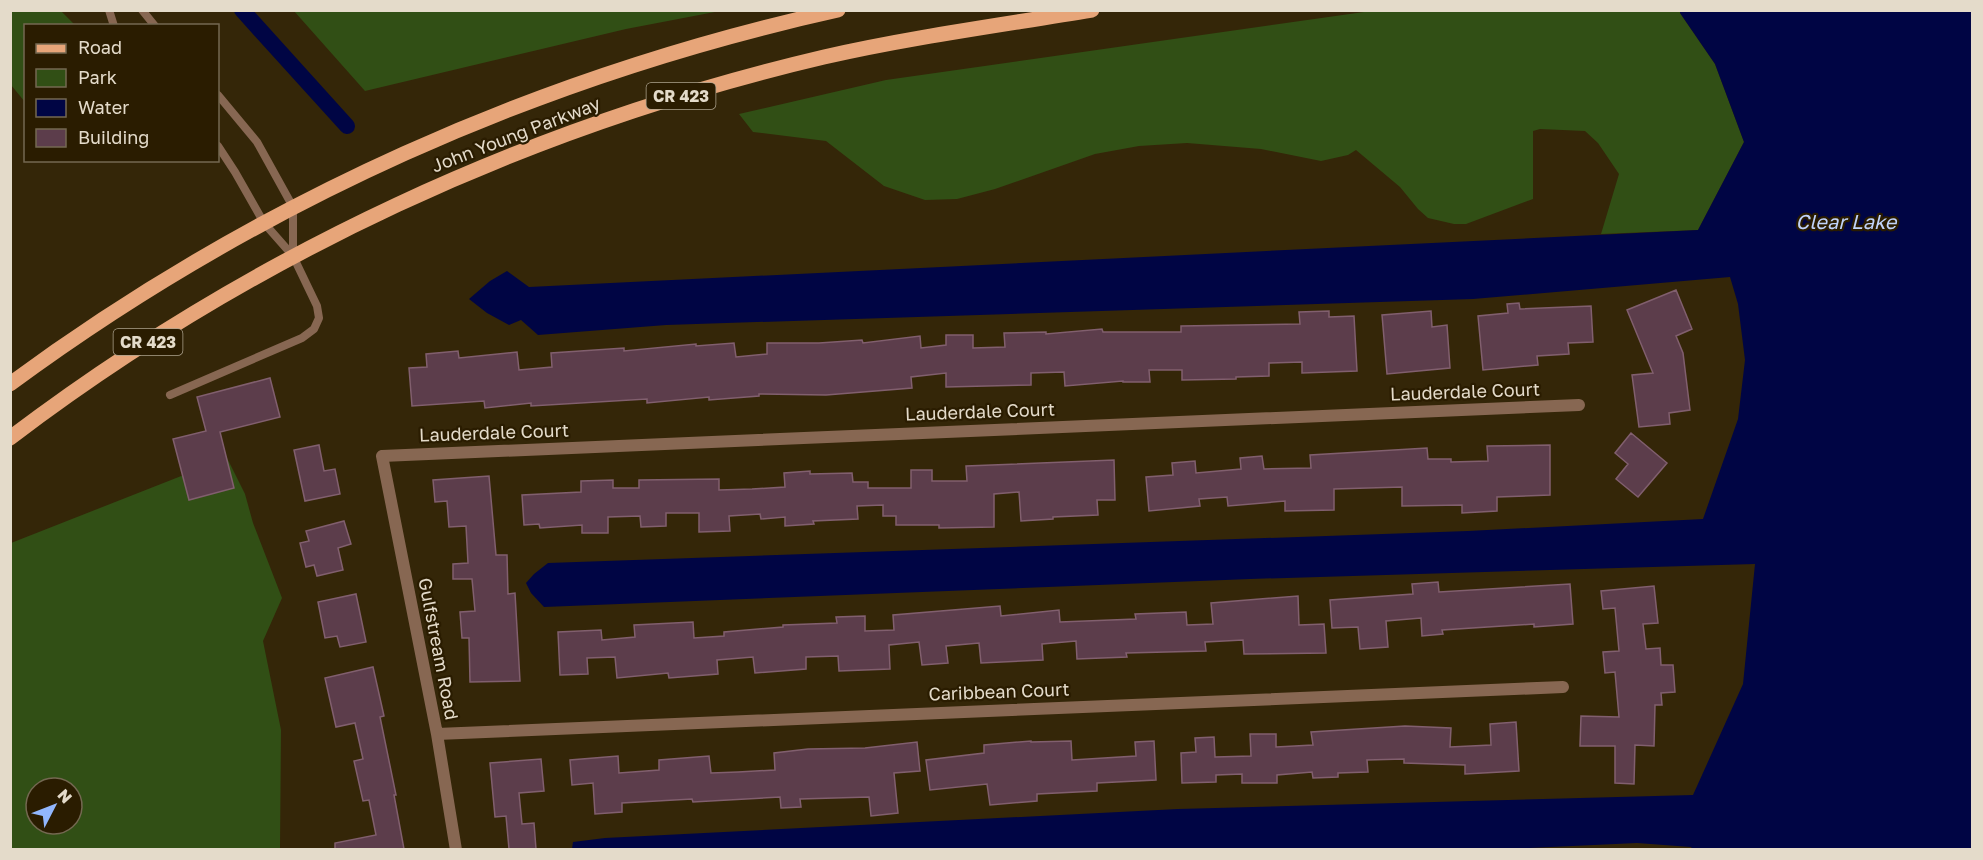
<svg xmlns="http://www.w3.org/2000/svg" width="1983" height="860" viewBox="0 0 1983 860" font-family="'Golos Text',sans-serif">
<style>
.green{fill:#314f15;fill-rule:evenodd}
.water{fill:#000544}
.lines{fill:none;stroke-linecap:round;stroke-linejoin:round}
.canal{stroke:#000544;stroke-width:16}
.building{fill:#5c3d4b;stroke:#815f6e;stroke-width:1.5}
.service{stroke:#876752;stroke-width:8}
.minor{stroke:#876752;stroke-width:12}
.primary{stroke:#e7a579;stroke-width:15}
.labels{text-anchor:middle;stroke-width:4.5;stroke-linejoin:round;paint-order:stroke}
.shield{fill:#2a1c00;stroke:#aca28d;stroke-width:1.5}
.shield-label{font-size:16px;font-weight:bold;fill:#e4dbca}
.street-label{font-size:18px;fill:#e4dbca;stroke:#2a1c00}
.water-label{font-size:20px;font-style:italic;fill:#c0d3fa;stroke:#2a1c00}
</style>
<rect width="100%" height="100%" fill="#342608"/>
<!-- green -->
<path class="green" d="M 1680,10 L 1680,13 L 1715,64 L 1744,142 L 1698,230 L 1601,234 L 1619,174 L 1598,143 L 1585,131 L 1540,129 L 1533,131 L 1533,199 L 1466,224 L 1454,224 L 1428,218 L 1418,209 L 1400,187 L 1356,150 L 1348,155 L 1321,161 L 1261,149 L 1187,143 L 1139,146 L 1095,154 L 995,189 L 957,199 L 925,200 L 884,186 L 826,141 L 753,132 L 739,114 L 886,80 L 1371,11 Z
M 10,11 L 61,11 L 75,25 L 26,26 L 25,102 L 11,85 Z
M 294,11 L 720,11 L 626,29 L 365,91 Z
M 227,458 L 245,494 L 253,523 L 282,598 L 263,641 L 281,730 L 280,849 L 11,850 L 11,543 ZM 36,788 L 72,788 L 72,824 L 36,824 Z"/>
<!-- water -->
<path class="water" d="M 1680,11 L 1972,11 L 1972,849 L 1693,850 L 1691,847 L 1637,843 L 1483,850 L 572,849 L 573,842 L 605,838 L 1178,809 L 1693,795 L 1743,684 L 1755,564 L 1250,579 L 544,607 L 531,593 L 526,583 L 534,574 L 548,563 L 1468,531 L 1703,519 L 1738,419 L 1745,360 L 1738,304 L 1730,277 L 1473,299 L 666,325 L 538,335 L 521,320 L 509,325 L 487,313 L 469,299 L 490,281 L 507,271 L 529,287 L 1698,230 L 1744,142 L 1715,64 L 1680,13 Z"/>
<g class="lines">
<!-- canal -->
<path class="canal" d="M 242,10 L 347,126"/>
</g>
<!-- building -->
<path class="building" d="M 1676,290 L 1692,329 L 1676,336 L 1683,353 L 1690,410 L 1669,413 L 1670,424 L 1639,427 L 1632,375 L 1653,373 L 1627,310 Z
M 1519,303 L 1520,309 L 1591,306 L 1593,342 L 1568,343 L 1569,354 L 1537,356 L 1538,365 L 1483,370 L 1478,316 L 1508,313 L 1507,304 Z
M 1329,311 L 1329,317 L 1354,316 L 1357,371 L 1302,373 L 1302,362 L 1269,363 L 1269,376 L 1236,377 L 1236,379 L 1182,380 L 1182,370 L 1149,370 L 1150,382 L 1123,382 L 1123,381 L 1065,386 L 1064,372 L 1031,373 L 1031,385 L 946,387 L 946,373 L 911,377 L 912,388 L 826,395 L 759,394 L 759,396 L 709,400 L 709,397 L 647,403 L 647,399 L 531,406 L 531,403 L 485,408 L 484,401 L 412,406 L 409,368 L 427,367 L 426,354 L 458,351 L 459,358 L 517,352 L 519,370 L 552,367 L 551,353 L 624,348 L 624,351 L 696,344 L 696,346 L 734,343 L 736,357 L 767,354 L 767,343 L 819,343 L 862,340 L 863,343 L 920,336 L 921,348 L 946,345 L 946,335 L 973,335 L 973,348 L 1005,347 L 1004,333 L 1046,332 L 1046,334 L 1102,329 L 1103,332 L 1181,332 L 1181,326 L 1300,324 L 1299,312 Z
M 1431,311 L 1432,327 L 1447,325 L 1450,368 L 1387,374 L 1382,315 Z
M 270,378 L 280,417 L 220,432 L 234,488 L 189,500 L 173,439 L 206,431 L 197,397 Z
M 1631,433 L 1667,463 L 1638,497 L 1616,479 L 1628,464 L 1615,453 Z
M 319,445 L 324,471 L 335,469 L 340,494 L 305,501 L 294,450 Z
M 1550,445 L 1550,495 L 1497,497 L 1497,511 L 1462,513 L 1462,505 L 1402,506 L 1402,487 L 1334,489 L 1334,510 L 1285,511 L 1285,501 L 1228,506 L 1227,497 L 1199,499 L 1200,506 L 1149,511 L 1146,477 L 1173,475 L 1172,463 L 1195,461 L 1196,473 L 1241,469 L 1240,458 L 1262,456 L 1264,469 L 1311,468 L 1310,455 L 1427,448 L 1428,459 L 1451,459 L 1451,462 L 1488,461 L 1487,446 Z
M 1114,460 L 1115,500 L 1097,500 L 1098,515 L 1053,517 L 1053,519 L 1021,521 L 1019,492 L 994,494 L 994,527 L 939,528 L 939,525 L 896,525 L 896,516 L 883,516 L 883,505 L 857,506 L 858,519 L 813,521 L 814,524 L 785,526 L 785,517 L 761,519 L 760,514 L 729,516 L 730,531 L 699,532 L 699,513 L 666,513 L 666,526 L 641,527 L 640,516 L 608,517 L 608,533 L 582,533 L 582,525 L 540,528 L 539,524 L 524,525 L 522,495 L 581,492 L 581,481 L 613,480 L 613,488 L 639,488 L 639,480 L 719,479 L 719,490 L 752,489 L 785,487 L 784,473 L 810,471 L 810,474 L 852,473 L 853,482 L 868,482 L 868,488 L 911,488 L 911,470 L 932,470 L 932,481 L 967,481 L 966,466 Z
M 489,476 L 496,555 L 507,555 L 508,594 L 515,593 L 520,681 L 470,682 L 469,638 L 462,638 L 460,612 L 475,611 L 472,579 L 453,579 L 453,564 L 468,563 L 466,526 L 449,527 L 447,501 L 435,502 L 433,480 Z
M 344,521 L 351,544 L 338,548 L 343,570 L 317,576 L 314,565 L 306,567 L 300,543 L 309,541 L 306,531 Z
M 1438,582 L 1439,592 L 1570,584 L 1573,624 L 1534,627 L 1534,624 L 1442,630 L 1443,634 L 1422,636 L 1421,618 L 1386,621 L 1388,647 L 1360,649 L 1358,627 L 1332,628 L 1330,600 L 1413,594 L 1412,584 Z
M 1654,586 L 1658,623 L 1643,624 L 1646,649 L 1660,648 L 1661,665 L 1673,665 L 1675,692 L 1661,693 L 1662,705 L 1655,705 L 1654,746 L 1635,745 L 1634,784 L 1615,783 L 1615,746 L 1580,746 L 1581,716 L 1619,717 L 1615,672 L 1605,673 L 1603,652 L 1619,651 L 1615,608 L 1603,609 L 1601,591 Z
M 356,594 L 366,642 L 340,647 L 337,636 L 325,638 L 318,602 Z
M 1298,596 L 1299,625 L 1324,624 L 1326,653 L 1244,654 L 1243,640 L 1205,642 L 1206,651 L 1126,653 L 1127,657 L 1077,659 L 1076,641 L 1042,644 L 1043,660 L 981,663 L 979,643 L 946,646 L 948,663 L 922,665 L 919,642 L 889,645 L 890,669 L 839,671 L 838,656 L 806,657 L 806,669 L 755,673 L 753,657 L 717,660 L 718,674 L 669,678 L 668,673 L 617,678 L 615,657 L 587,658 L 588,674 L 560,675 L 558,632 L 601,630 L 602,640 L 635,637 L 634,625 L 693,622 L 694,638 L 724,636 L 724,632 L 783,627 L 783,625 L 837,623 L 836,617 L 865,616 L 865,631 L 894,630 L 893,615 L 1000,606 L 1001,616 L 1059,610 L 1060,622 L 1136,619 L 1135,614 L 1186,612 L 1187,625 L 1213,624 L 1211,603 Z
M 373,667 L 384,716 L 380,717 L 396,795 L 394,795 L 404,849 L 335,849 L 335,843 L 376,835 L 369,800 L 363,801 L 354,761 L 363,759 L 355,723 L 336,727 L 325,678 Z
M 1516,722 L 1519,771 L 1465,774 L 1465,765 L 1404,763 L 1404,759 L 1367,760 L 1368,772 L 1338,773 L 1338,777 L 1313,778 L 1312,772 L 1277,775 L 1277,783 L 1242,783 L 1242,774 L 1216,775 L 1216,782 L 1182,783 L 1181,753 L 1196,752 L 1195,738 L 1214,737 L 1215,757 L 1251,756 L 1250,734 L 1276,734 L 1276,747 L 1313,745 L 1311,732 L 1405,726 L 1451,728 L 1450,747 L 1491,745 L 1490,724 Z
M 1031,741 L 1031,742 L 1071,741 L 1072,760 L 1136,756 L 1135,742 L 1154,741 L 1156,780 L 1097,783 L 1097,791 L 1037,794 L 1037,801 L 990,805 L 987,784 L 930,790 L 926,760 L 984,753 L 984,745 Z
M 917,742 L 920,771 L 894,773 L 898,813 L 871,816 L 869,797 L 800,799 L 801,807 L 781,808 L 780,797 L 693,802 L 692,799 L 622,803 L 622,812 L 595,814 L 593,783 L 572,785 L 570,760 L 618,756 L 619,773 L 659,770 L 659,760 L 709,756 L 711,773 L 738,772 L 775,770 L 774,753 L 808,749 L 865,748 Z
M 541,759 L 544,791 L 519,793 L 522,824 L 534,823 L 536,849 L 509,849 L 506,816 L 495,817 L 490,763 Z"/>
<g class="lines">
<!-- service -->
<path class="service" d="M 109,10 L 114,26
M 142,10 L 155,26
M 218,95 L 257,142 L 293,207 L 293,256
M 170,395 L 302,338 L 314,329 L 319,318 L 317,306 L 293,256 L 264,223 L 235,172 L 218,146"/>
<!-- minor -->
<path class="minor" d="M 437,734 L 1563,687
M 456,850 L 437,734 L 382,456 L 1579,405"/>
<!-- primary -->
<path class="primary" d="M 10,384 C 257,202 539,76 838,10
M 10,438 C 251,255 530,126 824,57 C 912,37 1002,25 1092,10"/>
</g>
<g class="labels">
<!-- shield labels -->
<g class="shield">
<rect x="646.5" y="83" width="69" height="26" rx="4.5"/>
<rect x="113.5" y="329" width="69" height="26" rx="4.5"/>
</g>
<g class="shield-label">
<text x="681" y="102">CR 423</text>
<text x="148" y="348">CR 423</text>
</g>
<!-- street labels -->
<g class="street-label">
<text transform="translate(516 135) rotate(-21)" y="6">John Young Parkway</text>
<text transform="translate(1465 392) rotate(-2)" y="6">Lauderdale Court</text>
<text transform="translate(980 412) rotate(-2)" y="6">Lauderdale Court</text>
<text transform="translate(494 433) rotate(-2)" y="6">Lauderdale Court</text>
<text transform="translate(438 649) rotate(79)" y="6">Gulfstream Road</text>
<text transform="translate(999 692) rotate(-2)" y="6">Caribbean Court</text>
</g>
<!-- water labels -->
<g class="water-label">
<text x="1846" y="229">Clear Lake</text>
</g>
</g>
<!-- border -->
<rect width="1983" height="860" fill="none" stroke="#e4dbca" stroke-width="24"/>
<!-- legend -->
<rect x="24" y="24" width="195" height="138" fill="#2a1c00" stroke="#746851" stroke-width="1.5"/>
<rect x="36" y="44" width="30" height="9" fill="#e7a579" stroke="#746851" stroke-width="1.5"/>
<text x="78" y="54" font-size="18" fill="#e4dbca">Road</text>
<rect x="36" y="69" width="30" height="18" fill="#314f15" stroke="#746851" stroke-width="1.5"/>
<text x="78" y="84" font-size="18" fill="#e4dbca">Park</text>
<rect x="36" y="99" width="30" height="18" fill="#000544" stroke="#746851" stroke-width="1.5"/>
<text x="78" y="114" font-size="18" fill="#e4dbca">Water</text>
<rect x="36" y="129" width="30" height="18" fill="#5c3d4b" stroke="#746851" stroke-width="1.5"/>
<text x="78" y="144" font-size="18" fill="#e4dbca">Building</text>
<!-- north arrow -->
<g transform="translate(54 806) rotate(48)"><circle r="28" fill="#2a1c00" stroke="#746851" stroke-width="1.5"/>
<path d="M0-4.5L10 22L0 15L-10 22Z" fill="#92b7fd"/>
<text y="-9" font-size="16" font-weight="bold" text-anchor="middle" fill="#e4dbca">N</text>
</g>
</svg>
